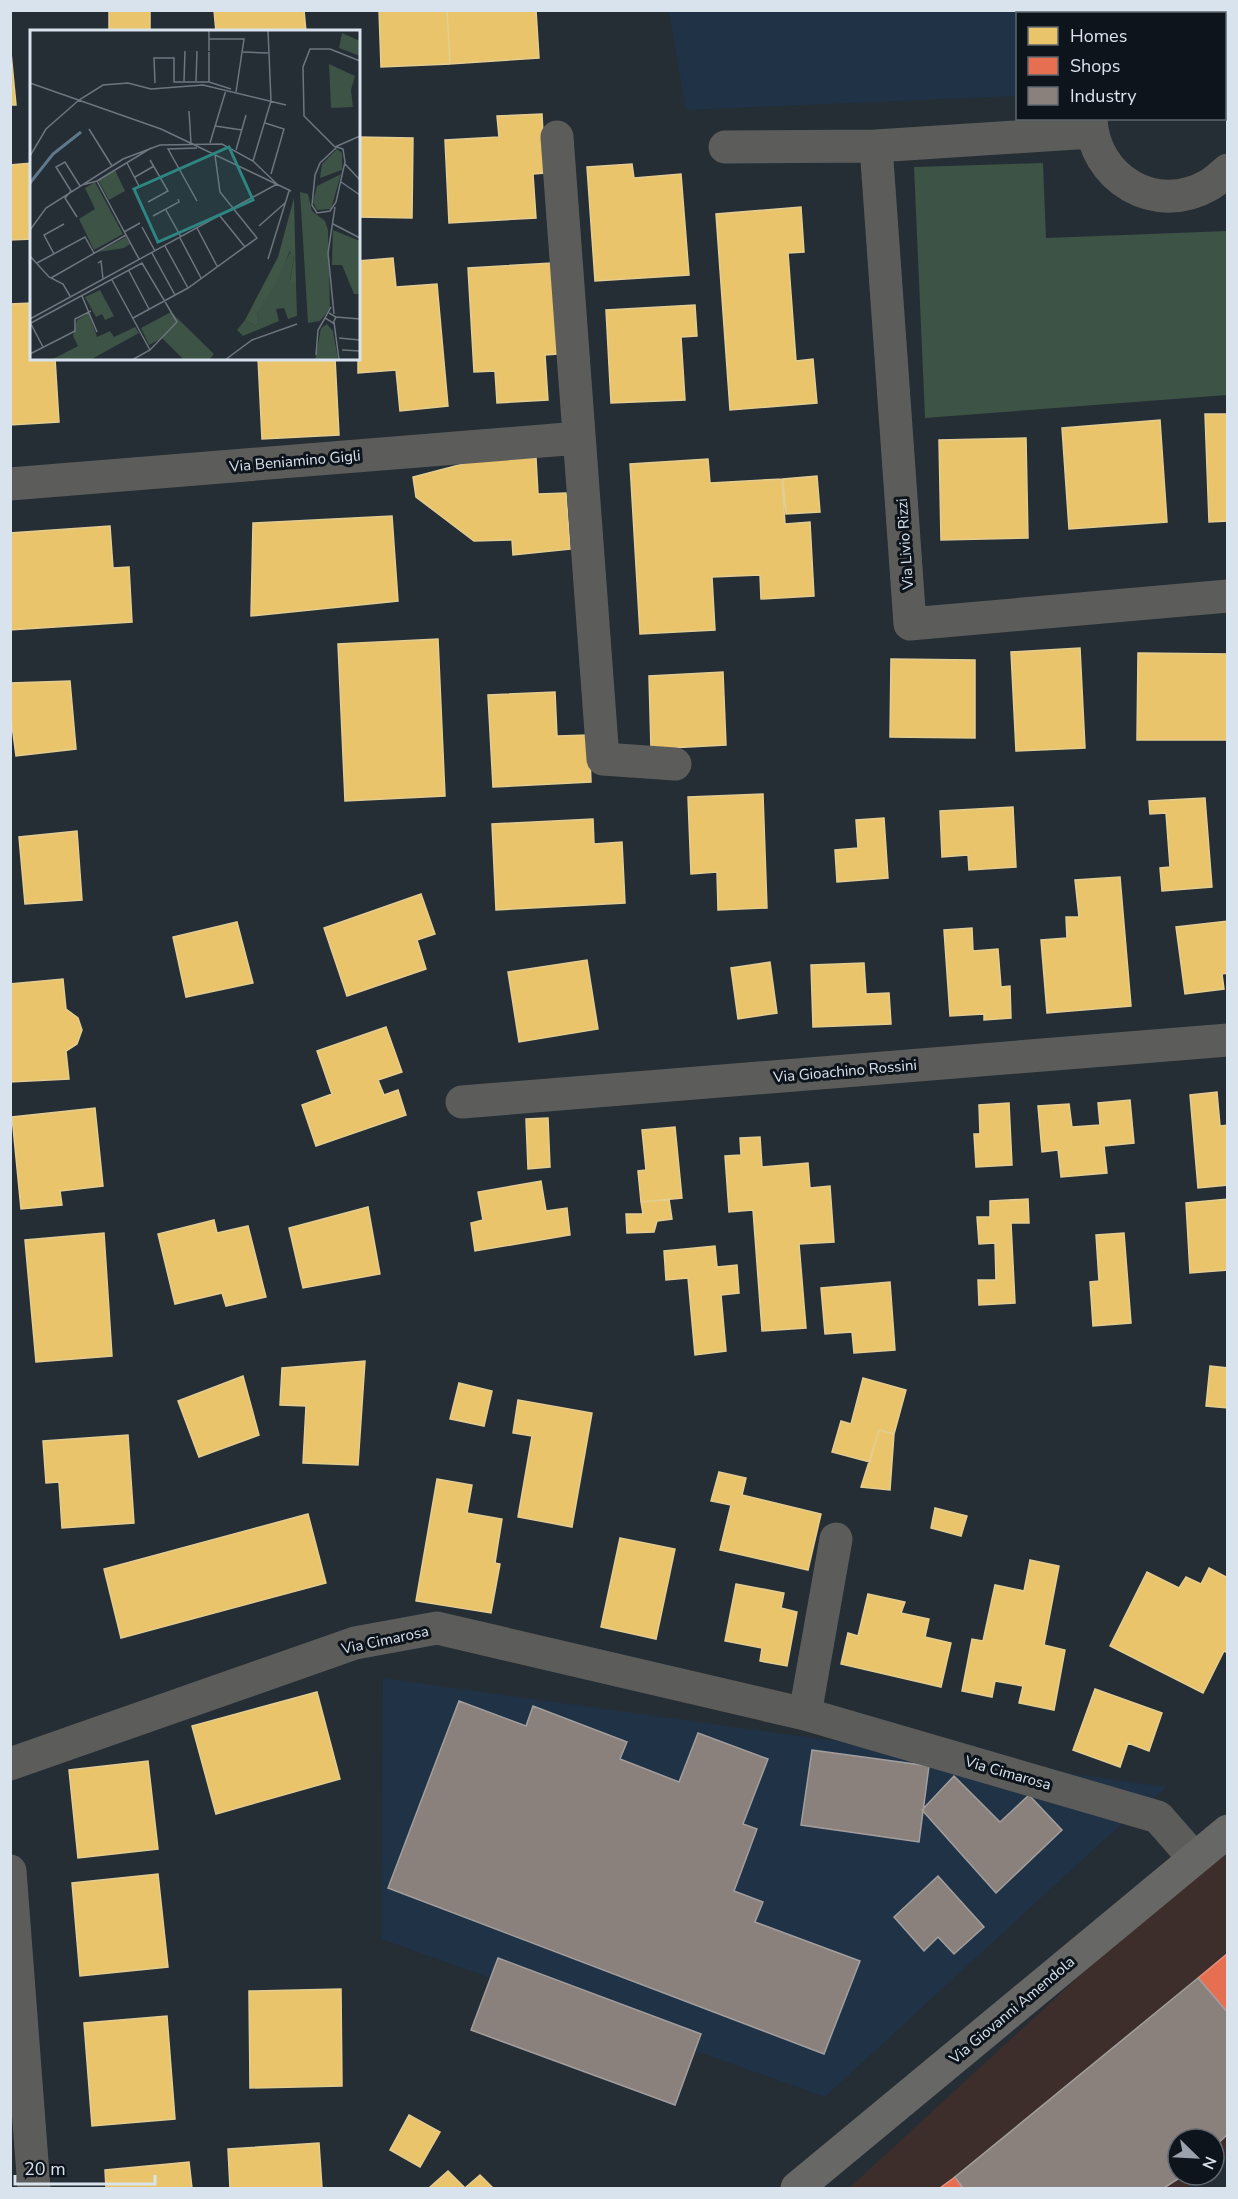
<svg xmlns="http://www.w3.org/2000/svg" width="1238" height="2199" viewBox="0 0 1238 2199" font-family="'Nunito Sans',sans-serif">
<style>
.commercial{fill:#3d2d2b}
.built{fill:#203245}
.green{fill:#3c5345}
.homes{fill:#e9c46a;stroke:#e4cd91;stroke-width:1.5}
.shops{fill:#e76f51;stroke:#e39280;stroke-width:1.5}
.industry{fill:#8a817c;stroke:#a29e9e;stroke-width:1.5}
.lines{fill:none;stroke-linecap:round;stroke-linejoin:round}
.minor{stroke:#5c5d5a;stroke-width:33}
.secondary{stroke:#676865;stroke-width:33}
.labels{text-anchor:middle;stroke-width:6;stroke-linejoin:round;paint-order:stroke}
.street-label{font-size:15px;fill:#d9e3ed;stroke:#0e141b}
.inset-river{fill:none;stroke:#5d798b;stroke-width:3}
.inset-road{fill:none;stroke:#6d767f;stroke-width:1.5}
.view{fill:#2d8681;fill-opacity:0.15;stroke:#2d8681;stroke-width:3}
.inset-edge{fill:none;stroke:#d9e3ed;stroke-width:3}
</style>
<rect width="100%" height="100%" fill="#252d35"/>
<!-- commercial -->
<path class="commercial" d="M 1227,1846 L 1227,2153 L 1214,2165 L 1214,2139 L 1178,2139 L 1178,2175 L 1203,2175 L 1188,2188 L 849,2188 L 1161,1901 Z"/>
<!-- built -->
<path class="built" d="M 669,11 L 669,10 L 1039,11 L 1039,13 L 1018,14 L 1017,96 L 686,110 Z
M 383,1678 L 1167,1787 L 1106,1838 L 825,2097 L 381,1939 Z"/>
<!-- green -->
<path class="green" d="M 1043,163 L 1046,238 L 1227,231 L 1227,395 L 925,418 L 914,167 Z"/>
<!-- homes -->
<path class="homes" d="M 109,10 L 150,10 L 150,32 L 109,32 Z
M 214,10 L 304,10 L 306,32 L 216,32 Z
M 379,10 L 447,10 L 450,64 L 381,67 Z
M 447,10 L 536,10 L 539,58 L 450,64 Z
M 10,42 L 16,105 L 10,105 Z
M 542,114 L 545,173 L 533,174 L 536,218 L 449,223 L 445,140 L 499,137 L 497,116 Z
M 358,137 L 413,138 L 412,218 L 358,217 Z
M 32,163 L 32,239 L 10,240 L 10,165 Z
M 632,164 L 634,178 L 681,174 L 689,275 L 595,281 L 587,167 Z
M 801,207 L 804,252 L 788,253 L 796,361 L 813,359 L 817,403 L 730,410 L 716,214 Z
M 393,258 L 396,287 L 437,284 L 448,406 L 400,411 L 396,370 L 358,373 L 358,261 Z
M 552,263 L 557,354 L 545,355 L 548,400 L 497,403 L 495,371 L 474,372 L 468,268 Z
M 32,303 L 32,358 L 55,358 L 59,422 L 10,425 L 10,304 Z
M 695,305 L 697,336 L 681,337 L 685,400 L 611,403 L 606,310 Z
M 258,358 L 335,358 L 339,435 L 262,439 Z
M 1205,414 L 1228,414 L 1228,521 L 1209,522 Z
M 1160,420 L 1167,522 L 1069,529 L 1062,428 Z
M 1026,438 L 1028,538 L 941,540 L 939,440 Z
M 536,458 L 538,494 L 566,493 L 570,549 L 513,555 L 512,540 L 474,541 L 416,497 L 413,477 L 482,459 Z
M 708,459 L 710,483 L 782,479 L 785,524 L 810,522 L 814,596 L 761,599 L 760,575 L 712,577 L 715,630 L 640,634 L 630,464 Z
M 817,476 L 820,512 L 786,514 L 783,479 Z
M 392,516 L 398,601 L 251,616 L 253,523 Z
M 110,526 L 113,568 L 129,567 L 132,622 L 10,630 L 10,533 Z
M 438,639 L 445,796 L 345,801 L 338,644 Z
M 1080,648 L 1085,748 L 1016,751 L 1011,652 Z
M 1138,653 L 1228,654 L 1228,740 L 1137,740 Z
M 891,659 L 975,660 L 975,738 L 890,737 Z
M 723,672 L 726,745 L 651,749 L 649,676 Z
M 70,681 L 76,749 L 16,756 L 10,710 L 10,683 Z
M 555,692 L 557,736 L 589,735 L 591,782 L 493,787 L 488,695 Z
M 763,794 L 767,908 L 718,910 L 717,872 L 691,874 L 688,797 Z
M 1205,798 L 1212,887 L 1162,891 L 1160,868 L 1170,867 L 1166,813 L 1150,814 L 1149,801 Z
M 1013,807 L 1016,867 L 969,870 L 968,855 L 942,857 L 940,811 Z
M 884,818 L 888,878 L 837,882 L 835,850 L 858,848 L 856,820 Z
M 593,819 L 594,844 L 622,842 L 625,903 L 496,910 L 492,824 Z
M 77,831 L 82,900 L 25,904 L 19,837 Z
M 1120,877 L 1131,1006 L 1047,1013 L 1041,940 L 1067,938 L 1066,917 L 1079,917 L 1075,880 Z
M 421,894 L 435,934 L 417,940 L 426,969 L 347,996 L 324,928 Z
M 1228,921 L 1228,973 L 1222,974 L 1224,989 L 1185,994 L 1176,927 Z
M 237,922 L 253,983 L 186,997 L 173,937 Z
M 972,928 L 973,951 L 998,949 L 1001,987 L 1010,986 L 1011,1018 L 984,1020 L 984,1014 L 950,1016 L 944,930 Z
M 587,960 L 598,1029 L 519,1042 L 508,972 Z
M 770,962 L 777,1013 L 738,1019 L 731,968 Z
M 864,963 L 866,994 L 889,993 L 891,1024 L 813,1027 L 811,965 Z
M 63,979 L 66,1009 L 78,1018 L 82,1030 L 77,1044 L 66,1051 L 69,1079 L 10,1082 L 10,984 Z
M 386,1027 L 402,1072 L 378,1080 L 384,1095 L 398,1090 L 406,1115 L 316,1146 L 302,1105 L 332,1094 L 317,1051 Z
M 1217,1092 L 1220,1126 L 1228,1125 L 1228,1185 L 1198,1188 L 1190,1095 Z
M 1130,1100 L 1134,1143 L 1104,1146 L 1107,1173 L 1061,1177 L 1058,1150 L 1042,1152 L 1038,1106 L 1069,1104 L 1072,1127 L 1100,1125 L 1098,1103 Z
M 1009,1103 L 1012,1165 L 976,1167 L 974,1134 L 980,1134 L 979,1105 Z
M 95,1108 L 103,1186 L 60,1191 L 62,1205 L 21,1209 L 12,1117 Z
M 548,1118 L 550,1167 L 528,1169 L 526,1119 Z
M 675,1127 L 682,1198 L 641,1202 L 638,1171 L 646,1170 L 642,1130 Z
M 760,1137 L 762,1167 L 808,1163 L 810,1188 L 830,1186 L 834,1242 L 799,1244 L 806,1328 L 762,1331 L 753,1210 L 729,1212 L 725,1156 L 741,1155 L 740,1138 Z
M 541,1181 L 546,1211 L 567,1208 L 570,1235 L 475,1251 L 471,1223 L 483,1220 L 478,1192 Z
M 669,1199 L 672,1219 L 657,1221 L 654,1232 L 627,1233 L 626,1214 L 643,1214 L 641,1202 Z
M 1028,1199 L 1029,1223 L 1011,1223 L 1015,1303 L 979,1305 L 978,1280 L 996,1280 L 995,1243 L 979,1244 L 977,1217 L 990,1217 L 990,1201 Z
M 1228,1199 L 1228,1270 L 1190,1273 L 1186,1203 Z
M 368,1207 L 380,1274 L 303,1288 L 289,1228 Z
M 214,1220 L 217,1233 L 248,1226 L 266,1297 L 226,1306 L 222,1293 L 175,1304 L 158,1234 Z
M 104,1233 L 112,1356 L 36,1362 L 25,1240 Z
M 1124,1233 L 1131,1323 L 1093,1326 L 1090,1282 L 1099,1281 L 1096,1235 Z
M 715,1246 L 717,1267 L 737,1265 L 739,1293 L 721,1295 L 726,1351 L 695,1355 L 688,1278 L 666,1280 L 664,1251 Z
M 890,1282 L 895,1350 L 854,1353 L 852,1332 L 825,1334 L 821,1288 Z
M 365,1361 L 358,1465 L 303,1463 L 306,1406 L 280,1405 L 282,1368 Z
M 1210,1366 L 1228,1368 L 1228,1408 L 1206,1406 Z
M 243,1376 L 259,1435 L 199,1457 L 178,1401 Z
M 863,1378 L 906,1390 L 894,1434 L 879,1430 L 870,1462 L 832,1452 L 841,1421 L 851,1424 Z
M 459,1383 L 492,1391 L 484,1426 L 450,1419 Z
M 518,1400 L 592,1413 L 572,1527 L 518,1517 L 532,1436 L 513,1433 Z
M 879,1430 L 894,1434 L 890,1490 L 861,1487 Z
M 128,1435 L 134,1523 L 62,1528 L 59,1482 L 46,1483 L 43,1441 Z
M 719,1472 L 746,1478 L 742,1495 L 821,1514 L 808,1570 L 720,1550 L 731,1505 L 711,1501 Z
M 437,1479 L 472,1485 L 467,1513 L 502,1519 L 495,1563 L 500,1564 L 491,1613 L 416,1601 Z
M 935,1508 L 967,1516 L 961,1536 L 931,1528 Z
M 308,1514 L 326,1583 L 121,1638 L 104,1569 Z
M 620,1538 L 675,1549 L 656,1639 L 601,1627 Z
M 1030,1560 L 1059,1566 L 1044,1645 L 1065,1650 L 1054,1710 L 1019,1703 L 1023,1686 L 995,1681 L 992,1697 L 962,1691 L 972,1639 L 983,1641 L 995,1585 L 1024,1591 Z
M 1209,1568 L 1228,1578 L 1228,1653 L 1224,1651 L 1203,1693 L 1110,1646 L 1147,1572 L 1179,1588 L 1186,1577 L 1201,1584 Z
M 736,1584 L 784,1593 L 781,1608 L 797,1612 L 787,1666 L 760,1661 L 762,1648 L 725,1641 Z
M 868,1594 L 905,1602 L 901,1613 L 929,1619 L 925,1637 L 951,1643 L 941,1687 L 841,1664 L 848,1633 L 858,1636 Z
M 1095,1689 L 1162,1713 L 1149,1751 L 1128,1743 L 1120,1767 L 1073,1750 Z
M 317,1692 L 340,1779 L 216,1814 L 192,1726 Z
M 148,1761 L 158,1849 L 78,1858 L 69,1770 Z
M 158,1874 L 168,1967 L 80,1976 L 72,1883 Z
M 341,1989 L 342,2086 L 250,2088 L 249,1991 Z
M 167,2016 L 175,2119 L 92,2126 L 84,2023 Z
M 409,2115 L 440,2132 L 420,2167 L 390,2150 Z
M 319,2143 L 322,2188 L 230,2188 L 228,2149 Z
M 189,2162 L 192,2188 L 106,2188 L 105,2170 Z
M 448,2171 L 465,2188 L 429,2188 Z
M 480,2175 L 493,2188 L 465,2188 Z"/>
<!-- shops -->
<path class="shops" d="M 1228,1953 L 1228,2013 L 1198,1978 Z
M 955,2177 L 963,2188 L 940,2188 Z"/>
<!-- industry -->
<path class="industry" d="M 459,1701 L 526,1726 L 533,1706 L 627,1742 L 620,1759 L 679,1782 L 698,1733 L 768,1759 L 743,1824 L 757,1829 L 734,1891 L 763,1902 L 755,1922 L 860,1961 L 824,2054 L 388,1888 Z
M 812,1750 L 929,1766 L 919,1842 L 801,1825 Z
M 954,1776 L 1000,1822 L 1029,1795 L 1062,1830 L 996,1893 L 922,1810 Z
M 938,1876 L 984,1927 L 954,1954 L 938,1937 L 924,1951 L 894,1917 Z
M 498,1958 L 701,2034 L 675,2105 L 471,2030 Z
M 1198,1978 L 1228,2013 L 1228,2134 L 1214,2147 L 1214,2139 L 1178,2139 L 1178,2175 L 1184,2175 L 1164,2188 L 963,2188 L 955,2177 Z"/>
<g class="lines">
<!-- minor -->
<path class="minor" d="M 1224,63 L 1228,66
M 1091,118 C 1093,179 1156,216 1209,185 C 1216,181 1222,175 1228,170
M 557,137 L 603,759 L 675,764
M 876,146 L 910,624 L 1228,596
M 725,147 L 876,146 L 1091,132
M 10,484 L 579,438
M 462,1102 L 1228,1040
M 805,1714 L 836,1539
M 10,1764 L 355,1643 L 437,1628 L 805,1714 L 1158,1817 L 1194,1858
M 10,1871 L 34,2188"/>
<!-- secondary -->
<path class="secondary" d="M 797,2188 L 1228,1831"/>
</g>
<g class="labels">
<!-- street labels -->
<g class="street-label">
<text transform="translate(295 461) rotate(-5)" y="5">Via Beniamino Gigli</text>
<text transform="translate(905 544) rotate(-94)" y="5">Via Livio Rizzi</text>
<text transform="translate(845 1071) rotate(-5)" y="5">Via Gioachino Rossini</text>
<text transform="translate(385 1640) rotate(-12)" y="5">Via Cimarosa</text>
<text transform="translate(1008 1773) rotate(16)" y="5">Via Cimarosa</text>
<text transform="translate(1012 2010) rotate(-40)" y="5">Via Giovanni Amendola</text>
</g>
</g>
<!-- overview -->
<g transform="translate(30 30)">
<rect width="330" height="330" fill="#252d35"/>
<path d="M 312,3 L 330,11 L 330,26 L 309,18 ZM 299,34 L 325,46 L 321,60 L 323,77 L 301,78 ZM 307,119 L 312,123 L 312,140 L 290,148 L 292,134 ZM 85,140 L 95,161 L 79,170 L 68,150 ZM 311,144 L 301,179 L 287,180 L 283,172 L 287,156 ZM 65,152 L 93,204 L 64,220 L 49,189 L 65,179 L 55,158 ZM 270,162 L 278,164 L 282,181 L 295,191 L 298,200 L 300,279 L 290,291 L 278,293 ZM 303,200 L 330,211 L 330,264 L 324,264 L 312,235 L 302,235 ZM 96,207 L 100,214 L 94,218 L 68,222 ZM 261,221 L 264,227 L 260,250 L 266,253 L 267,286 L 258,289 L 254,278 L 246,279 L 249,291 L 213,306 L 207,300 L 215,290 L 225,296 L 229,293 L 227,283 ZM 70,260 L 84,286 L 75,290 L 72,284 L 66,287 L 55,267 ZM 141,282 L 184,324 L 179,330 L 154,330 L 132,308 L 119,315 L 111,298 ZM 59,283 L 67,307 L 80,301 L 84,307 L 105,297 L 109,303 L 60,330 L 21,330 L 48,316 L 43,306 L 47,290 ZM 297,294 L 303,301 L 308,330 L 285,330 L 291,298 Z" fill="#3c5345"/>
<path d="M 264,168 L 266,253 L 260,252 L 264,227 L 260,221 L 246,253 L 227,283 L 229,293 L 225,296 L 215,290 L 248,227 Z" fill="#405748"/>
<path class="inset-river" d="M 0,153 L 23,124 L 51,102"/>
<path class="inset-road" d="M 179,9 L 214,9 L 206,62M 179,21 L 179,0M 179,22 L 179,52M 213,22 L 238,23M 154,51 L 155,21M 166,51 L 167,21M 0,53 L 131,99 L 261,161M 125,53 L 124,28 L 144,28 L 144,52 L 179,52 L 201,59M 159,81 L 161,113M 235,93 L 254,99 L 241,144M 185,96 L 212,100M 59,99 L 82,136M 180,113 L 196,60M 305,117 L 274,86 L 273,37 L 280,19 L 300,19 L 330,31M 305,117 L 330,106M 307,117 L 313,119 L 315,132 L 306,172 L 300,181 L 287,183 L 282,175 L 285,145 L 290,133 ZM 206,120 L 216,85M 0,126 L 16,99 L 49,70 L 73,55 L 98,53 L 121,59 L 173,55 L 256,75M 223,131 L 241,71 L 238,0M 97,133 L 109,156M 315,134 L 330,150M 105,147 L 124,136M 67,151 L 109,229M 311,152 L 330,165M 52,155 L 67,151 L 121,118M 167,171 L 138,119 L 167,118M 118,172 L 138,161 L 120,130M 136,180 L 151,207M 123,186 L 149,172 L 148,169M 190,186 L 215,217M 47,187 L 35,168 L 41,161 L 26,137 L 35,132 L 50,156M 303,194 L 330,208M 229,196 L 255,173M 112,197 L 125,221M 167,198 L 187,236M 0,200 L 16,178 L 93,129 L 130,115 L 192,114 L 223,131 L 247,154 L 0,289M 94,202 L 110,193M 150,208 L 171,248M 135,216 L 158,258M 122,223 L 145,265M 24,224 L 14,205 L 34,194M 0,226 L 19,247 L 33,254 L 40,266M 238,229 L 259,161M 7,233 L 55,207 L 64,223M 68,233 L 71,231 L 73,249M 99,241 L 119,279M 21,248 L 96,205M 82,250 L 120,320M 52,266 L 67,302M 299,283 L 306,287 L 303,293 L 295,288 L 301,277M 304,284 L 298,223 L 305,177M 306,287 L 330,289M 103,288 L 158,258 L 227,208 L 190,162 L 185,125M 304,292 L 309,330M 1,293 L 112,233 L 147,292 L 120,320 L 102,330M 1,294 L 13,317M 309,308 L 330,310M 312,320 L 330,321M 0,324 L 45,301 L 45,289 L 61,281M 286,325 L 288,300 L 295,288M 195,330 L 222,310 L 267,294"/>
<path class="view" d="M 199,117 L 223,170 L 128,212 L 104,159 Z"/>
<rect width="330" height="330" class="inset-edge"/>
</g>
<!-- border -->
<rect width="1238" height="2199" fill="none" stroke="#d9e3ed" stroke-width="24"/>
<!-- legend -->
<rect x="1016" y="12" width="210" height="108" fill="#0e141b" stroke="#5f676f" stroke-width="1.5"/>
<rect x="1028" y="27" width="30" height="18" fill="#e9c46a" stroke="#5f676f" stroke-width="1.5"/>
<text x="1070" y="42" font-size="18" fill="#d9e3ed">Homes</text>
<rect x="1028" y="57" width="30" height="18" fill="#e76f51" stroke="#5f676f" stroke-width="1.5"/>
<text x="1070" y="72" font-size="18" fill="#d9e3ed">Shops</text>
<rect x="1028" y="87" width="30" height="18" fill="#8a817c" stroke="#5f676f" stroke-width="1.5"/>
<text x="1070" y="102" font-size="18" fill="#d9e3ed">Industry</text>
<!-- north arrow -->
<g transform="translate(1196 2157) rotate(114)"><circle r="28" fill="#0e141b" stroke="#5f676f" stroke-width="1.5"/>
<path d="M0-4.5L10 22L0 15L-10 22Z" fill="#9aa3ad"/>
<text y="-9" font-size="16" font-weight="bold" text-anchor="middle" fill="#d9e3ed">N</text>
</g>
<!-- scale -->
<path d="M15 2175v9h140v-9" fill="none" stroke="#d9e3ed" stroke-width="3"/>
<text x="24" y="2175" font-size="18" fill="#d9e3ed" stroke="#0e141b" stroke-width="4.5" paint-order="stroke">20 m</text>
</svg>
